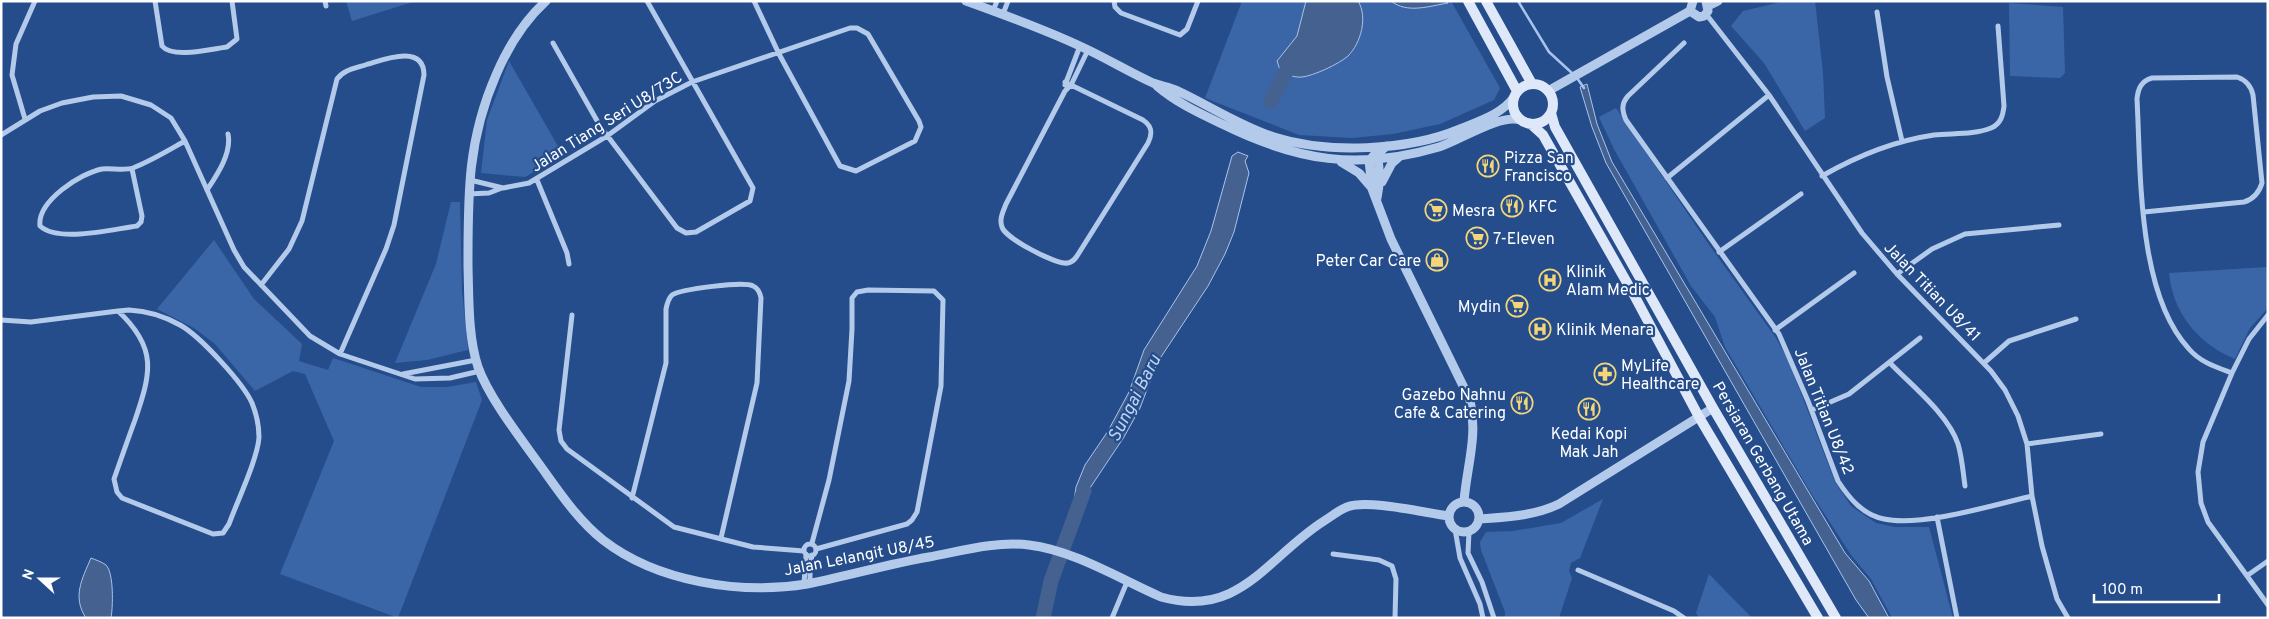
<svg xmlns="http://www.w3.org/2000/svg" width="2269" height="619" viewBox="0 0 2269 619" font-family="Overpass,sans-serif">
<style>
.green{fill:#3a66a8}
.water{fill:#45618f;stroke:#a8c4eb}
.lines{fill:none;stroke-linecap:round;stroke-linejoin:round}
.stream{stroke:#a8c4eb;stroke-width:2.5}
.river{stroke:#45618f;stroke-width:15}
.minor{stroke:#b4caea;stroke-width:5}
.tertiary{stroke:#b4caea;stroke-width:9}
.secondary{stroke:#dee8f8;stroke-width:10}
.labels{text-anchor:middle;stroke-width:4.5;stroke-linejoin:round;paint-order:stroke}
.street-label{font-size:16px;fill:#fff;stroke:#254d8c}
.poi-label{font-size:16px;fill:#fff;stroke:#254d8c;text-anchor:start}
.water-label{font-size:18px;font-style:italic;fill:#bfd4f1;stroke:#254d8c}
</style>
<rect width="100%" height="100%" fill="#254d8c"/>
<!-- green -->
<path class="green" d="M 346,1 L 416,1 L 352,21 Z
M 1242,1 L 1451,1 L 1500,88 L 1494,100 L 1440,124 L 1393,134 L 1352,138 L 1299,135 L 1205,98 Z
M 1785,1 L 1815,1 L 1823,73 L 1825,118 L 1805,131 L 1764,63 L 1731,26 L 1743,11 Z
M 2009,3 L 2063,7 L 2065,73 L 2060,78 L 2010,76 Z
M 509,61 L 563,155 L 525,177 L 481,173 L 487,120 Z
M 1616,108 L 1707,242 L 1776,338 L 1789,362 L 1835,482 L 1851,506 L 1876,523 L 1895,527 L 1929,527 L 1953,618 L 1892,618 L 1871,579 L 1851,555 L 1811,493 L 1725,347 L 1715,317 L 1691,286 L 1614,149 L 1599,117 Z
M 451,202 L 460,202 L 462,291 L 468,350 L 427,360 L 395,363 L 436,264 Z
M 214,240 L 254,299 L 302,344 L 299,361 L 328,370 L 333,358 L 421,387 L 447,387 L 476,382 L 482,400 L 398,618 L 280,574 L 334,441 L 305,374 L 293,371 L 255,391 L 215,344 L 194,328 L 157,309 Z
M 2268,267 L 2268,308 L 2250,328 L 2235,359 C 2199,344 2173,314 2169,273 Z
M 1603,499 L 1580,558 L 1571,563 L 1569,571 L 1572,578 L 1559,618 L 1505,618 L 1505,612 L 1481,550 L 1480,542 L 1486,532 L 1513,531 L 1561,523 Z
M 1709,574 L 1752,618 L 1699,618 L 1696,613 Z"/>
<!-- water -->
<path class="water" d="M 1306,1 L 1358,1 C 1368,17 1361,43 1348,56 C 1339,64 1313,76 1302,77 C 1294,78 1286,74 1280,70 L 1277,61 L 1297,36 Z
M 1391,1 L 1447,1 L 1448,3 C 1430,6 1407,14 1391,1 Z
M 1587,84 L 1597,124 L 1612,162 L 1845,553 L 1869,581 L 1889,618 L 1869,618 L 1856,600 L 1606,163 L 1592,127 L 1580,87 Z
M 1238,152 L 1248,156 L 1245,161 L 1249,173 L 1234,232 L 1225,254 L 1208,286 L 1157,363 L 1140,408 L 1124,437 L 1088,491 L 1080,510 L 1073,508 L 1076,487 L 1085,465 L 1108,431 L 1129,392 L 1144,350 L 1197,266 L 1211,231 L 1232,156 Z
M 91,558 C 96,560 102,562 106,565 C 114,573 113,607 111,618 L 86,618 C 72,597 82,579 91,558 Z
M 1050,580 L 1055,582 L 1046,618 L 1040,618 Z"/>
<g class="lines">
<!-- stream -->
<path class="stream" d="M 1518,1 L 1549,52 L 1573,74
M 1577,78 L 1584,88"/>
<!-- river -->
<path class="river" d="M 1271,101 L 1294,56
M 1043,618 L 1051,581 L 1084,491"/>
<!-- minor -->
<path class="minor" d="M 155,1 L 162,46 C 173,59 211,49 227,47 L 237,39 L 232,1
M 325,1 L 326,6
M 1114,1 L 1115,7 L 1121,13 L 1180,35 L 1187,29 L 1198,1
M 993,11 L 997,1
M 1877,12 L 1887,77 L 1902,141
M 1003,14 L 1008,1
M 1706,14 L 1769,95 L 1862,233 L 1897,274 L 1991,371 L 2005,390 L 2018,416 L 2027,444 L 2032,496 L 2042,546 L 2057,599 L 2068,618
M 553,43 L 600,126 L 677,228 L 686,233 L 696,232 L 750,201 L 753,188 L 647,1
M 1684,43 L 1628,96 C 1621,104 1622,111 1626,120 L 1779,334 L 1808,401 L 1838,481 C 1849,498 1863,515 1884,519 C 1921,527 1994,505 2032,496
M 1065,82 L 1071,85 L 1143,120 C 1152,126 1153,133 1148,143 L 1077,256 C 1075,259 1073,262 1068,263 C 1056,265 1005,238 1002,227 C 999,219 1003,212 1006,204 L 1065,91 L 1071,85 L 1088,50
M 1065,85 L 1080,46
M 25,119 L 12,75 L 16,44 L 35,1
M 1,135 L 40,111 L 62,103 L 93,97 L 121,96 L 151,105 L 171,118 L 185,141 L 234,250 L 244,267 L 310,336 L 340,354 L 415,379 L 450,378 L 480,371
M 132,169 L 142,216 L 141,222 L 137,226 C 113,229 59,243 40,226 C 37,201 81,173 102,169 C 112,168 124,171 133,168 C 151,161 169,150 185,141
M 1822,176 C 1857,156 1893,141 1934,135 C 1952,133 1974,135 1991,128 C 2001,124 2003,115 2004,106 L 1998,26
M 1667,178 L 1769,95
M 470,180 L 503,188 L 529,183 L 607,136 L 655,101 L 692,82 L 850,28 L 857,28 L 868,34 L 919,121 L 921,127 L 915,141 L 856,171 L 840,166 L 779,54 L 754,1
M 537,180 L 567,253 L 569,264
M 207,190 C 217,175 232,153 228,134
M 468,194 L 489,193 L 502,188
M 2144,212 L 2244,202 C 2254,199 2259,193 2262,183 L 2253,95 C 2251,86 2246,80 2237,77 L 2152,78 C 2141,81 2138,89 2137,99 C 2141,172 2137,293 2189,349 C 2200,362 2216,367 2232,373
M 1719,252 L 1801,194
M 1897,274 L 1932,249 L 1965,234 L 2059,225
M 261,285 L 289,249 L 302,221 L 337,79 C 344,69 357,68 368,64 C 385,59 424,44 424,75 L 394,225 L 386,249 L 340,354
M 129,310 C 148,311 164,316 180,325 C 200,336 243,383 252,403 C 256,413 259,426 259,437 C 258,458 237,502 229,524 L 223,533 L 213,534 L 122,498 L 117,492 L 114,479 C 121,459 128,439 135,420 C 151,373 158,348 118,311 Z
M 572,315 L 559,430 L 561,441 L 567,449 L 674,527 L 753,547 L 804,551
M 2268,315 L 2249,339 L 2232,373 L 2203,442 L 2198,472 L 2201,503 L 2208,522 L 2268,605
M 1,320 L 31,322 L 118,311
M 1775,330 L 1854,273
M 1890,363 C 1911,385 1948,414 1958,444 C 1962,457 1963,472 1965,486
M 1984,363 L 2009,341 L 2076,319
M 403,374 L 476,360
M 1812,410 L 1849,394 L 1920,338
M 2027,444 L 2101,434
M 632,498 L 666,363 L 666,309 C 667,304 668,299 672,295 C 681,289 744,281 753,286 C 758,288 760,293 761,298 L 757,383 L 721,538
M 1937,517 L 1957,618
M 1455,529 L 1460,558 L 1480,604 L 1483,618
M 1469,532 L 1468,553 L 1482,582 L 1494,618
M 812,543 L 829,480 L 849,381 L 852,329 L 852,298 L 857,292 L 868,290 L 934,291 L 943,300 L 941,386 L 917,512 L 912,520 L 907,524 L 816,549
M804 550a6 6 0 1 1 12 0a6 6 0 1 1-12 0Z
M 1333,554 L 1379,560 L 1392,566 L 1396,579 L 1395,618
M 1578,570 L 1674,611 L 1684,618
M 2248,575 L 2268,561
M 810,583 L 810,568 L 812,555
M 804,584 L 806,554
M 1112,618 L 1127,582"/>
<!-- tertiary -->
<path class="tertiary" d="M 546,1 C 523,22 508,47 496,75 C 467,141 468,196 468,267 C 469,299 468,337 478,367 C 489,398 522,440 542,468 C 560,493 578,520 603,540 C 657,582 741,595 807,584 C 848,576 888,564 929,557 C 961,551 996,541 1029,545 C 1073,550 1120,579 1161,597 C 1240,619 1267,557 1324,521 C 1332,516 1339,510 1347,507 C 1368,499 1425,513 1449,516
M 966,1 C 1005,15 1044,29 1082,47 C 1106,58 1129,72 1153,83 C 1161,86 1170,87 1178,91 C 1210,106 1240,126 1274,137 C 1327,154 1408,151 1460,129 C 1479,121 1502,114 1514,97
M 1693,1 L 1690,11 L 1699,17 L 1704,16 L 1708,11 L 1706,1
M 1708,6 L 1718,1
M 1157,86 C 1177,103 1199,113 1222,124 C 1297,161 1358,171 1439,147 C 1461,140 1499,114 1520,120
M 1548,91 L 1690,11
M 1387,146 L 1369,160 L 1372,189 L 1391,239 L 1470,400 C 1478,437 1467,465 1464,501
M 1373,156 L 1378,159 C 1380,173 1380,184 1377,198
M 1341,162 L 1359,173 L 1372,188
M 1382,182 L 1392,163 L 1400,156
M1449 517a15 15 0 1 1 30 0a15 15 0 1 1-30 0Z
M 1480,519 C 1507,517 1534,516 1559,504 L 1713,408"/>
<!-- secondary -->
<path class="secondary" d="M 1468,1 L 1517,91
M 1486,1 L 1532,84
M1513 104a20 20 0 1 1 40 0a20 20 0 1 1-40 0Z
M 1551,113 L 1555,127 L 1713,408 L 1836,618
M 1532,125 L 1543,135 L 1634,295 L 1699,417 L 1818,618"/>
</g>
<!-- icons -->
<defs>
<g id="restaurant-ring" transform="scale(1.125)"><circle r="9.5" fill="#254d8c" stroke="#f4d678" stroke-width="1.5"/><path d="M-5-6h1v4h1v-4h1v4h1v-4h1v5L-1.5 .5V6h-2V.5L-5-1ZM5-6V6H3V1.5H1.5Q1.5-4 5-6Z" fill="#f4d678"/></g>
<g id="supermarket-ring" transform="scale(1.125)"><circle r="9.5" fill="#254d8c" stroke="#f4d678" stroke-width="1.5"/><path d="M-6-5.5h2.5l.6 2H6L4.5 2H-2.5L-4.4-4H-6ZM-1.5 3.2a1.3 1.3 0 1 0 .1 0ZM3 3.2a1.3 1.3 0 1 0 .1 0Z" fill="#f4d678"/></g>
<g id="shop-ring" transform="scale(1.125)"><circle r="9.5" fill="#254d8c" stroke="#f4d678" stroke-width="1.5"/><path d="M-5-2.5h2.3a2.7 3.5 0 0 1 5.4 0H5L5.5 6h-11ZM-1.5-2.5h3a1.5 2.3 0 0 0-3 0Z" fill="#f4d678"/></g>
<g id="hospital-ring" transform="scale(1.125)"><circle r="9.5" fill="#254d8c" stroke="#f4d678" stroke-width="1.5"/><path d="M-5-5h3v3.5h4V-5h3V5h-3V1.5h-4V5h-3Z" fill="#f4d678"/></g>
<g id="pharmacy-ring" transform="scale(1.125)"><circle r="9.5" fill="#254d8c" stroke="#f4d678" stroke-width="1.5"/><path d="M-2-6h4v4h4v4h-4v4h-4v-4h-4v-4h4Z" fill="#f4d678"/></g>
</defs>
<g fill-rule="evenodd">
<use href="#restaurant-ring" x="1488" y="166"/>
<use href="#restaurant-ring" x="1512" y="206"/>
<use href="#supermarket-ring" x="1436" y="210"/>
<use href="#supermarket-ring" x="1477" y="238"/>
<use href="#shop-ring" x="1437" y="260"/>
<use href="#hospital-ring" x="1550" y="280"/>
<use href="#supermarket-ring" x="1517" y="306"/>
<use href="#hospital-ring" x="1540" y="329"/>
<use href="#pharmacy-ring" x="1605" y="374"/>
<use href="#restaurant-ring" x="1522" y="403"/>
<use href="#restaurant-ring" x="1589" y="409"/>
</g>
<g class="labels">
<!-- street labels -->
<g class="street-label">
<text transform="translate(606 121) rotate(-32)" y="6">Jalan Tiang Seri U8/73C</text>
<text transform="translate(1933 291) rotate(46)" y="6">Jalan Titian U8/41</text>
<text transform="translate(1825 411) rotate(68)" y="6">Jalan Titian U8/42</text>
<text transform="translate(1764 463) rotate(60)" y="6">Persiaran Gerbang Utama</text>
<text transform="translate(859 555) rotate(-11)" y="6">Jalan Lelangit U8/45</text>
</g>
<!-- poi labels -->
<g class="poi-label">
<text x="1504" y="163">Pizza San<tspan x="1504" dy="18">Francisco</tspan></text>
<text x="1528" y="212">KFC</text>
<text x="1452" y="216">Mesra</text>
<text x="1493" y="244">7-Eleven</text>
<text x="1421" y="266" text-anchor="end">Peter Car Care</text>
<text x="1566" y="277">Klinik<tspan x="1566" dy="18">Alam Medic</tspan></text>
<text x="1501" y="312" text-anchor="end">Mydin</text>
<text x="1556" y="335">Klinik Menara</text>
<text x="1621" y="371">MyLife<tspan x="1621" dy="18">Healthcare</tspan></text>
<text x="1506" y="400" text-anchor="end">Gazebo Nahnu<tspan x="1506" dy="18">Cafe &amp; Catering</tspan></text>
<text x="1589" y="439" text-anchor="middle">Kedai Kopi<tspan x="1589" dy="18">Mak Jah</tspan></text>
</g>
<!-- water labels -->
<g class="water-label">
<text transform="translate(1134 398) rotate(-63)" y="6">Sungai Baru</text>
</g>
</g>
<!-- border -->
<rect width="2269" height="619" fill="none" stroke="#ffffff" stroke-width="5"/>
<!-- north arrow -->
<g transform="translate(40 579) rotate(291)" stroke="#254d8c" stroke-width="4" paint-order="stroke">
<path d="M0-4L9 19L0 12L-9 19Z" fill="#ffffff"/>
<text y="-8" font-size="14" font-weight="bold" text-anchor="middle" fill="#ffffff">N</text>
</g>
<!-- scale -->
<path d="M2094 594v8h125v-8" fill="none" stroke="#ffffff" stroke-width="2.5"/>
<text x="2102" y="594" font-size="15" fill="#ffffff" stroke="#254d8c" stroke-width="4" paint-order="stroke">100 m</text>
</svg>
